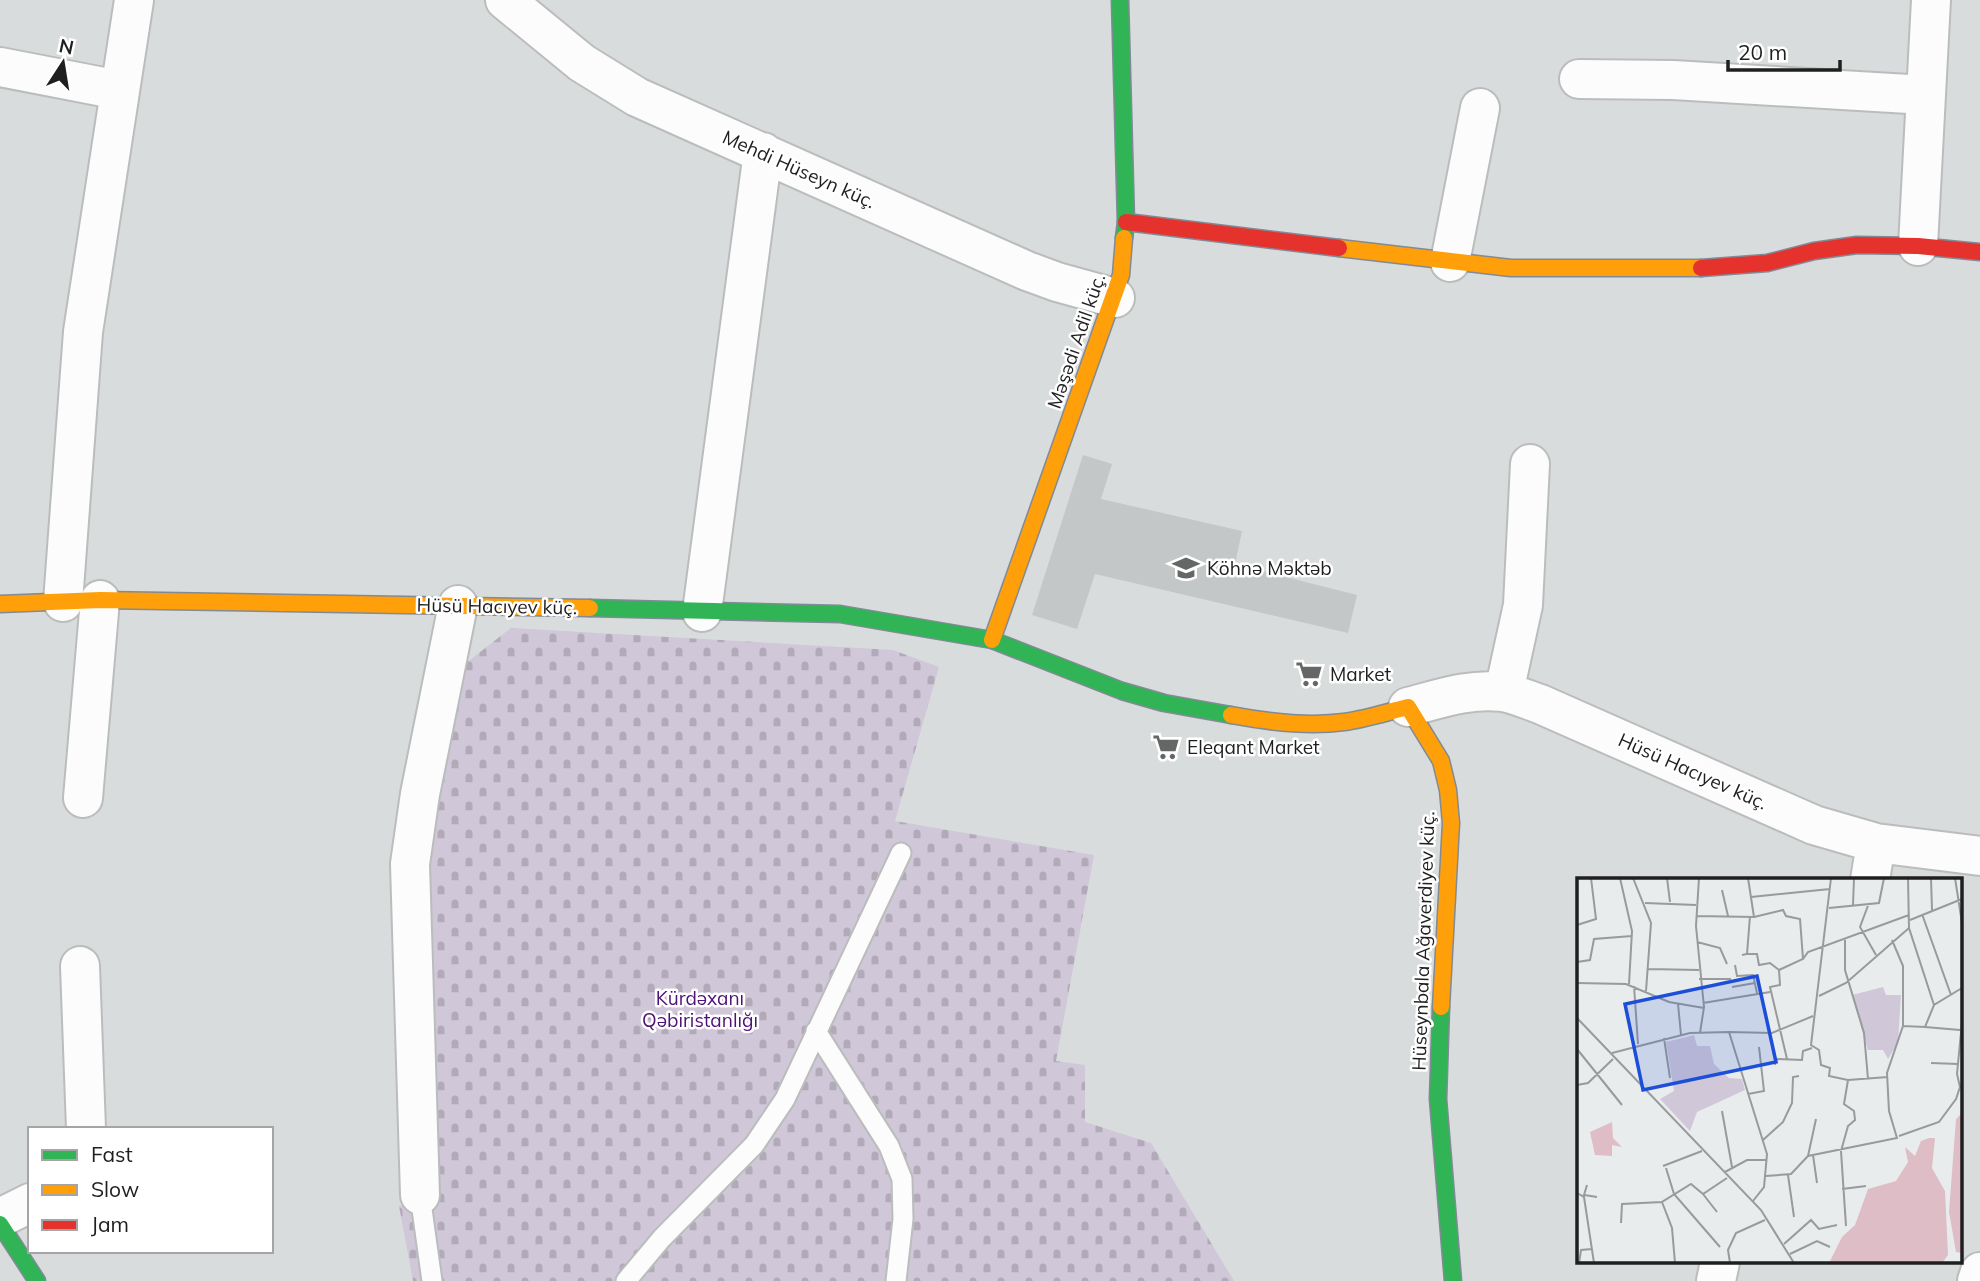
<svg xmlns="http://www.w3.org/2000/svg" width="1980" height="1281" viewBox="0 0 1980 1281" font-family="Mulish,sans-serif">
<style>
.residential{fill:#d9dcdc;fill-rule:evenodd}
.cemetery{fill:url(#cemetery-stones)}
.building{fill:#c4c7c8}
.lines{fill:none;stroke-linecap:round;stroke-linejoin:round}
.lane-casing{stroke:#bbbdbd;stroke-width:23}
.street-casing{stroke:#bbbdbd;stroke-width:42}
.fast-casing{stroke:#818a96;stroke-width:19}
.slow-casing{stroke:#818a96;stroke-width:19}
.jam-casing{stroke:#818a96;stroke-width:19}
.lane{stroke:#fcfcfc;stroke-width:19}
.street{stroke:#fcfcfc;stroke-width:38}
.fast{stroke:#30b455;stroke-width:16}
.slow{stroke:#ff9f0a;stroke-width:16}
.jam{stroke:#e5322d;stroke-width:16}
.labels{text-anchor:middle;stroke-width:5;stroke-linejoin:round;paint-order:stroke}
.street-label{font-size:19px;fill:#1f1f1f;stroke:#fff}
.poi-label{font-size:19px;fill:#1f1f1f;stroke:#fff;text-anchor:start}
.park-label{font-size:19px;fill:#4d1377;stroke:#fff}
.inset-road{fill:none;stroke:#989a9b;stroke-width:2}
.view{fill:#1d4ed8;fill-opacity:0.15;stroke:#1d4ed8;stroke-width:3.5}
.inset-edge{fill:none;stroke:#1f1f1f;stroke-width:3.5}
</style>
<defs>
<pattern id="cemetery-stones" width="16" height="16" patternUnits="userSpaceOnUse" patternTransform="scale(1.75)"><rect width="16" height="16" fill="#d0c7d8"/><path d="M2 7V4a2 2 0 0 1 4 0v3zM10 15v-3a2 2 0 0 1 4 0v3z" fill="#b2aab9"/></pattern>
</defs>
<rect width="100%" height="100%" fill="#e8eced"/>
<!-- residential -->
<path class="residential" d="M 0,0 L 1980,0 L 1980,1281 L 0,1281 ZM 1579,880 L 1961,880 L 1961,1262 L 1579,1262 ZM 30,1129 L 271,1129 L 271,1251 L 30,1251 Z"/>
<!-- cemetery -->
<path class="cemetery" d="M 511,628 L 893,650 L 939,667 L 895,821 L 1094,855 L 1056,1061 L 1085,1065 L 1085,1122 L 1151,1143 L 1234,1281 L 413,1281 L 399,1206 L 440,1200 L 423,923 L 431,809 L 466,663 Z"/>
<!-- building -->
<path class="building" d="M 1083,455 L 1112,464 L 1101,499 L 1242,531 L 1235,564 L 1357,595 L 1348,633 L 1095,574 L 1077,629 L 1032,615 Z"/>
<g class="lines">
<!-- lane casing -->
<g class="lane-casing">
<path id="lane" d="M 816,1031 L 889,1146 L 902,1179 L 903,1219 L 896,1281
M 420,1195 L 432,1281
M 626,1281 L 662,1238 L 754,1145 L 785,1099 L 901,853"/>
</g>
<!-- street casing -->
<g class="street-casing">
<path id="street" d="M 505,0 L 582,63 L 637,97 L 1027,271 L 1057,282 L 1115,298
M 0,67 L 119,90
M 1579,79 L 1673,80 L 1926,95
M 1918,246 L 1931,0
M 1450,262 L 1480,108
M 63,602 L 83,332 L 134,0
M 702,612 L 763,152
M 1504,692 L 1523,605 L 1530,464
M 1408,707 C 1439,699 1470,688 1502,692 C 1515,694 1528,700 1540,704 L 1814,825 L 1876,843 L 1980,856
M 83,798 L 100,600
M 1870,880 L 1876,843
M 80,966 L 86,1129
M 420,1195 L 410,864 L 420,794 L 458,605
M 0,1218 L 30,1203
M 1716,1281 L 1720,1262
M 1977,1281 L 1980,1272"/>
</g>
<!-- fast casing -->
<g class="fast-casing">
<path id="fast" d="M 1120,0 L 1126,222 L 1124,238
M 590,608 L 840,614 L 992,640 L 1122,691 L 1164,703 L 1231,715
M 1441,1007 L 1438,1099 L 1453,1281
M 0,1224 L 37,1281"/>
</g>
<!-- slow casing -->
<g class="slow-casing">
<path id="slow" d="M 1339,248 L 1511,268 L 1701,268
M 0,604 L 100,600 L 590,608
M 992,640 L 1121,275 L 1124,238
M 1231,715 C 1268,722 1307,727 1344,722 C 1366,719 1387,712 1408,707 L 1441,761 L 1448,790 L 1451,823 L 1441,1007"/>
</g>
<!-- jam casing -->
<g class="jam-casing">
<path id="jam" d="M 1126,222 L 1339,248
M 1701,268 L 1767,263 L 1814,251 L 1857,245 L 1918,246 L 1980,252"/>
</g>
<!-- lane -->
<use href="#lane" class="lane"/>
<!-- street -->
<use href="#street" class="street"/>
<!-- fast -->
<use href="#fast" class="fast"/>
<!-- slow -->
<use href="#slow" class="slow"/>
<!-- jam -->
<use href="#jam" class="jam"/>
</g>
<!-- icons -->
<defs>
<g id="school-bare" transform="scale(2.1)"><path d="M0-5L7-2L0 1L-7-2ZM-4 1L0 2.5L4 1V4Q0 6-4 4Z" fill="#656767" stroke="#fff" stroke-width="2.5" paint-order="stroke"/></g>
<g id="supermarket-bare" transform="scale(2.1)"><path d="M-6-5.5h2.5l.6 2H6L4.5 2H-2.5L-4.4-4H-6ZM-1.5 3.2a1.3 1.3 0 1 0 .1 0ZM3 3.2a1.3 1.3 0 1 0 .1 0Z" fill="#656767" stroke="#fff" stroke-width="2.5" paint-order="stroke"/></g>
</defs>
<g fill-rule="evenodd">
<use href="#school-bare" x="1186" y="568"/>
<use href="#supermarket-bare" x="1309" y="674"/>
<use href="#supermarket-bare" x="1166" y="747"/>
</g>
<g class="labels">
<!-- street labels -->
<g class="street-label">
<text transform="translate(799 169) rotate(24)" y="7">Mehdi Hüseyn küç.</text>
<text transform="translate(1076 341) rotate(-71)" y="7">Məşədi Adil küç.</text>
<text transform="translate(497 606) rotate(1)" y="7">Hüsü Hacıyev küç.</text>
<text transform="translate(1693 771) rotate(24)" y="7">Hüsü Hacıyev küç.</text>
<text transform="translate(1423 941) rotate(-88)" y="7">Hüseynbala Ağaverdiyev küç.</text>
</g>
<!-- poi labels -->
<g class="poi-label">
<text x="1207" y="575">Köhnə Məktəb</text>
<text x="1330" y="681">Market</text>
<text x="1187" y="754">Eleqant Market</text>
</g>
<!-- park labels -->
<g class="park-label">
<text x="700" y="1005">Kürdəxanı<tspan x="700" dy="22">Qəbiristanlığı</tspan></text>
</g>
</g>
<!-- overview -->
<g transform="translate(1577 878)">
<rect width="385" height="385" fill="#e8eced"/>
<path d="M 306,109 L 309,117 L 324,117 L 321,165 L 311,181 L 306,172 L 291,172 L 275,117 ZM 117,157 L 120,168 L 133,168 L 137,186 L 152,200 L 165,201 L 168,212 L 120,234 L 113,253 L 83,221 L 97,213 L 89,164 Z" fill="#d0c7d8"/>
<path d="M 385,235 L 385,375 L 379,374 L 372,334 L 379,241 ZM 35,244 L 36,260 L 45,269 L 35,267 L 35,278 L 18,277 L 13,254 ZM 352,260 L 358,260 L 355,290 L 368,313 L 371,377 L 365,385 L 252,385 L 265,359 L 278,347 L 291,311 L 319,303 L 331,284 L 328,269 L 338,278 L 344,263 Z" fill="#debdc6"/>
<path class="inset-road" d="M 43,0 L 55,53 L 52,106M 56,0 L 74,45 L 69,113M 90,0 L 93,24M 122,0 L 119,48 L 127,129 L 123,155M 254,0 L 234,167 L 242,172 L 244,187 L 253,190 L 252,198 L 271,202 L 267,226 L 277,233 L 278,242 L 271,248 L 264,273 L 269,348M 331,0 L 332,50 L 357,127M 354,0 L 355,32M 378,0 L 385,45M 145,12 L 151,38M 174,19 L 253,11M 68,25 L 119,27M 292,25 L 283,49 L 299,77M 276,27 L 277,0M 252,30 L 302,25 L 307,0M 345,36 L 374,117M 119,38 L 177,39 L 171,0M 177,39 L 206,32 L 209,38 L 223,41 L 226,81 L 202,92 L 203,107 L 193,109 L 210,181M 333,42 L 385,21M 0,47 L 19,41 L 14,0M 268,62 L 268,92 L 287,155 L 291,201M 315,62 L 326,88 L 326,148M 120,64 L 143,70 L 150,86M 170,76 L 180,76 L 182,87 L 193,85 L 202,92M 165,77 L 170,76 L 173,38M 226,81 L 231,74 L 332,37M 0,84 L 13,82 L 17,61 L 55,58M 158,87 L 160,98 L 176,97 L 180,115M 71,91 L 122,92M 122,101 L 154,101M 0,105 L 49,106 L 92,124 L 127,130M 57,108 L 61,166M 155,109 L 178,105M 242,118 L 269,105 L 332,50M 126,125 L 193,114M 101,126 L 104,157M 0,140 L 184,332 L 217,385M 348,149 L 383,152M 152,154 L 195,155 L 236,138M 87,160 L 93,200M 0,171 L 45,227M 35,175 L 113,155 L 152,154 L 190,276 L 187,309 L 176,323M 354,185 L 381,186M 198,187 L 199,181 L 225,182 L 226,173 L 235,170M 271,202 L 311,199M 0,207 L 11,205 L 36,181M 171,216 L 187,213 L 182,169M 145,233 L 155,289M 322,258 L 362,244 L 379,221 L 383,209 L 380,196 L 385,144M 186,262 L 206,244 L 215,225 L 216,199 L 222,198M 236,277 L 240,305M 231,278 L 239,241M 86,288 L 125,273M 89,290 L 97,316 L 143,369M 148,294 L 170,282 L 190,282M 211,297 L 217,339M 189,298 L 214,296 L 231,278 L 320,260 L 312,233 L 310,195 L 326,148 L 348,149 L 357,127 L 385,110M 10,307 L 7,317 L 20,319M 265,311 L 289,308M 0,315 L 7,319 L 17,385M 126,316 L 140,334M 44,345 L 45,326 L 85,324M 207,366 L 234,342 L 242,351 L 260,347M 213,376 L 240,363 L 253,369M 2,385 L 4,372 L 15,371M 98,385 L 95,350 L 85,324 L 114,306 L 126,316 L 150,300M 153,385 L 151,372 L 159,355 L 188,342"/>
<path class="view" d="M 180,98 L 199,184 L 66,212 L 48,126 Z"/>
<rect width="385" height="385" class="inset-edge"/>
</g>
<!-- legend -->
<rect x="28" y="1127" width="245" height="126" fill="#ffffff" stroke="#a5a5a5" stroke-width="2"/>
<rect x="42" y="1150" width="35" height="10" fill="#30b455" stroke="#a5a5a5" stroke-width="2"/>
<text x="91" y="1162" font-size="21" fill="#1f1f1f">Fast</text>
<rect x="42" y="1185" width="35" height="10" fill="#ff9f0a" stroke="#a5a5a5" stroke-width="2"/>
<text x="91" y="1197" font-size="21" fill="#1f1f1f">Slow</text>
<rect x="42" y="1220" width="35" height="10" fill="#e5322d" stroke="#a5a5a5" stroke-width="2"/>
<text x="91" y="1232" font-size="21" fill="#1f1f1f">Jam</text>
<!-- north arrow -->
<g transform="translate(63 63) rotate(12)" stroke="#ffffff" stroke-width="5" paint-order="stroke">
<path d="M0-5L12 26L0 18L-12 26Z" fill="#1f1f1f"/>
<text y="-10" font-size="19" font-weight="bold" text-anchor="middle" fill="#1f1f1f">N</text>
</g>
<!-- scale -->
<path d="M1728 60v10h112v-10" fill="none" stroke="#1f1f1f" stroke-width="3.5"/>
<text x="1738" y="60" font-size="21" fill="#1f1f1f" stroke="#ffffff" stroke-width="5" paint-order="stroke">20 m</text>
</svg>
